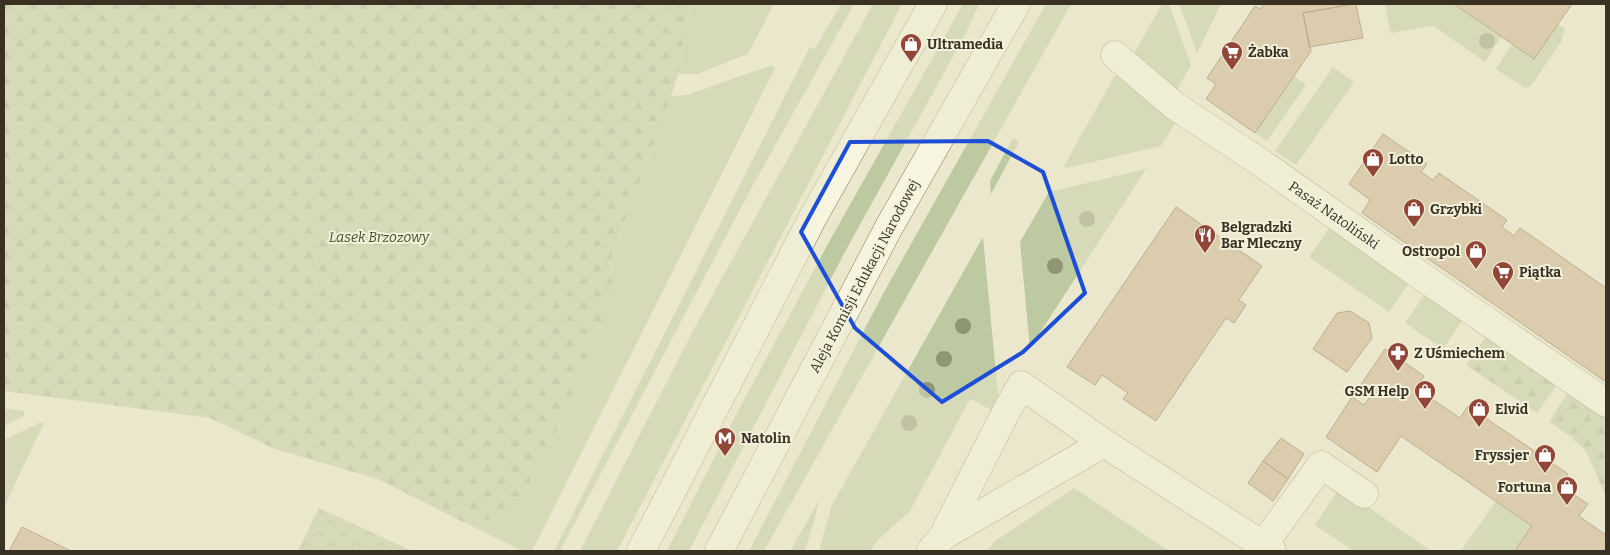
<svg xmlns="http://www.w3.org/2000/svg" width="1610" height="555" viewBox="0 0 1610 555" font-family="Bitter,serif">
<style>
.green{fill:#bdc9a0}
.forest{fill:url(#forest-firs)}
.park{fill:url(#park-crowns)}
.building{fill:#c6ab86;stroke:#846b49}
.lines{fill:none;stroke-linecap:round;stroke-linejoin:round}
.minor-casing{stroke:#877c61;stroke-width:29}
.minor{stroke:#f7f4df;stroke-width:28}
.tree{fill:#8f9673}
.marked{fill:none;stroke:#1d4ed8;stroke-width:4;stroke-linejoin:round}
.labels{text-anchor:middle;stroke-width:4;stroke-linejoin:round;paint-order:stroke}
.poi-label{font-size:14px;font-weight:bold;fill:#393223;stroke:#f3f1db;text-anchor:start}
.street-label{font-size:14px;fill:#393223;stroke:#f3f1db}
.park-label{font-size:14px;font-style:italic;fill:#43542b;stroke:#f3f1db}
</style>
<defs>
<pattern id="forest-firs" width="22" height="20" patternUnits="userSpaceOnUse" patternTransform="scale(1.25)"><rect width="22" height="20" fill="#bdc9a0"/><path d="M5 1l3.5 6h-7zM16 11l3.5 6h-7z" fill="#a3ad8a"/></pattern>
<pattern id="park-crowns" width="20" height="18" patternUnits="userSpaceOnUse" patternTransform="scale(1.25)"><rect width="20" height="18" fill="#bdc9a0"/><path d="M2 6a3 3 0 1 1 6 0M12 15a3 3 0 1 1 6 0" fill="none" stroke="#a3ad8a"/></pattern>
</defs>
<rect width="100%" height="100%" fill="#ebe7cc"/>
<!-- green -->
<path class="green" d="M 692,4 L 774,4 L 748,54 L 697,74 L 678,74 L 688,15 Z
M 841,4 L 854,4 L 752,187 L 560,551 L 554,551 L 810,47 L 815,49 Z
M 873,4 L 902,4 L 617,551 L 580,551 L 695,327 Z
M 963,4 L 979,4 L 964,37 L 847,248 L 689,551 L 667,551 L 739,409 L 829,242 Z
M 1046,4 L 1071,4 L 764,551 L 749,551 L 884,292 Z
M 1162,4 L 1169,4 L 1191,65 L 1175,94 L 1132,57 Z
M 1179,4 L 1221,4 L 1197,53 Z
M 1385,4 L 1454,4 L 1501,37 L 1485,62 L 1433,26 L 1390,33 Z
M 1558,24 L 1565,29 L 1561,42 L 1531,86 L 1525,88 L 1496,69 L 1512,44 Z
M 772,65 L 775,69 L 772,74 L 532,551 L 523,551 L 463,522 L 494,519 L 520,501 L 560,423 L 613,295 L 611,259 L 671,96 L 687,95 Z
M 1333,67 L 1354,82 L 1296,165 L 1275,151 Z
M 1122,74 L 1177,120 L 1161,146 L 1067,168 L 1064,166 L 1114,77 Z
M 1294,76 L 1306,85 L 1267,141 L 1255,133 Z
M 1013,138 L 1019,142 L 991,194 L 990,181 Z
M 1146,169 L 1030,348 L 1020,242 L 1049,192 Z
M 1330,227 L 1409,283 L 1389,312 L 1309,257 Z
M 983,237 L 999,406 L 995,412 L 970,399 L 910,511 L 878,540 L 870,551 L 819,551 L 832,505 Z
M 1425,294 L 1463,319 L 1443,349 L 1405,323 Z
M 4,408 L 24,411 L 24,416 L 4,426 Z
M 39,423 L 44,423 L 4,507 L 4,440 Z
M 1340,487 L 1431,551 L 1354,551 L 1315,525 Z
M 1074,488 L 1169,551 L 987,551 L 994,542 Z
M 820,499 L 805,551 L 790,551 Z
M 1496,501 L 1532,526 L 1516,548 L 1519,551 L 1461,551 Z"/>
<!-- forest -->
<path class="forest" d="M 4,4 L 657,4 L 688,15 L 678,74 L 671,96 L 611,259 L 613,294 L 596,338 L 560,423 L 520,501 L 494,519 L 463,522 L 378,479 L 275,449 L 210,418 L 4,391 Z
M 1487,335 L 1558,383 L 1537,413 L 1466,365 Z
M 1568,392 L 1606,418 L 1606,497 L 1586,451 L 1570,436 L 1549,422 Z"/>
<!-- park -->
<path class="park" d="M 657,4 L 692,4 L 688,15 Z
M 319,508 L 408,549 L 411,551 L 298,551 Z"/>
<!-- building -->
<path class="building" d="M 1264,4 L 1353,4 L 1303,13 L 1311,51 L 1255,133 L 1206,99 L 1216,84 L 1207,78 L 1255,6 L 1260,9 Z
M 1353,4 L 1356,4 L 1363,38 L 1309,47 L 1303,13 Z
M 1454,4 L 1572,4 L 1534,59 Z
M 1383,134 L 1427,164 L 1421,172 L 1433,180 L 1439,173 L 1507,220 L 1502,227 L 1514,236 L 1520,228 L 1606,288 L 1606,382 L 1362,213 L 1370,200 L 1349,184 Z
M 1176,207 L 1262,266 L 1239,300 L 1246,305 L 1234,323 L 1226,318 L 1156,421 L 1123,399 L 1128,393 L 1102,375 L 1095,385 L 1067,367 Z
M 1350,311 L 1369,323 L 1372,338 L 1347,372 L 1313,349 L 1337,313 Z
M 1385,349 L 1424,376 L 1416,388 L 1460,418 L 1468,406 L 1568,474 L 1560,486 L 1588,504 L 1579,516 L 1606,535 L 1606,551 L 1519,551 L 1516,549 L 1532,526 L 1401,436 L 1377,472 L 1326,437 L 1352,397 L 1364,405 L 1370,397 L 1358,389 Z
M 1281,438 L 1304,454 L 1288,479 L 1263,461 Z
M 1263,461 L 1288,479 L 1273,501 L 1248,483 Z
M 22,527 L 71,551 L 9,551 Z"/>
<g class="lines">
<!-- minor casing -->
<g class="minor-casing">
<path id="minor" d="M 1115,55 L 1175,106 L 1260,162 L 1424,278 L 1606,403
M 943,536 L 1104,443
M 1263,545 L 1321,465 L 1364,494
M 641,551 L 812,219 L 933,4
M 719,551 L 889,227 L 1016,4
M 931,551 L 943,536 L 1005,414 L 1021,385 L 1104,443 L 1272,551"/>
</g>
<!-- minor -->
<use href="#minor" class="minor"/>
</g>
<!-- trees -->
<g class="tree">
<circle cx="1487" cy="41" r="8"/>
<circle cx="1087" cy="219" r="8"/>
<circle cx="1055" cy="266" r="8"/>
<circle cx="963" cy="326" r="8"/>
<circle cx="944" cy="359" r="8"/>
<circle cx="927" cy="390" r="8"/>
<circle cx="909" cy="423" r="8"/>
</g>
<!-- marked area -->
<path d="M0 0H1610V555H0ZM 988,141 L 1043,172 L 1085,293 L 1023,352 L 942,402 L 855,328 L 801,232 L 850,142 Z" fill="#ebe7cc" fill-opacity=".55" fill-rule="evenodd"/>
<path class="marked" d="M 988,141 L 1043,172 L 1085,293 L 1023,352 L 942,402 L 855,328 L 801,232 L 850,142 Z"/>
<!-- icons -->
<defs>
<g id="shop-pin" transform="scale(1.125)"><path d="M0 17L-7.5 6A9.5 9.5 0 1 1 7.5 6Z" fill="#914637" stroke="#f3f1db"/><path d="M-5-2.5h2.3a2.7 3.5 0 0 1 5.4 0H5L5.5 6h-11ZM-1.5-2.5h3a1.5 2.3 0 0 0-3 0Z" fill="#fff"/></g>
<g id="supermarket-pin" transform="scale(1.125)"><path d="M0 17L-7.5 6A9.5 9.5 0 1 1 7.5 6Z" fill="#914637" stroke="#f3f1db"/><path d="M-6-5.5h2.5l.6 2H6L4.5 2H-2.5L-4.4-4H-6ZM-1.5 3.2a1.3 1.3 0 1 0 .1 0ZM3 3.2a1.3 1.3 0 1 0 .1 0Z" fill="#fff"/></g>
<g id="restaurant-pin" transform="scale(1.125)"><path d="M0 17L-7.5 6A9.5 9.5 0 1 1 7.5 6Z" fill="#914637" stroke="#f3f1db"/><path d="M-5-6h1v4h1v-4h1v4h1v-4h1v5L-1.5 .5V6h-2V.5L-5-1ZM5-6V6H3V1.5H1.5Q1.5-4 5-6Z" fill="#fff"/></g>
<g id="pharmacy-pin" transform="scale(1.125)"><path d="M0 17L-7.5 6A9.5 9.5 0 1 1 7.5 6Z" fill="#914637" stroke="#f3f1db"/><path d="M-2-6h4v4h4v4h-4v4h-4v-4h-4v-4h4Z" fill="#fff"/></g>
<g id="metro-pin" transform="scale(1.125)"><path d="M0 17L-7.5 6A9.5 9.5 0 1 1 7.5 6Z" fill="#914637" stroke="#f3f1db"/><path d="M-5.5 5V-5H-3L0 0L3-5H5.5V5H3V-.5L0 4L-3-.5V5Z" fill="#fff"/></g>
</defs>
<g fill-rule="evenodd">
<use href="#shop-pin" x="911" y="44"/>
<use href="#supermarket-pin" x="1232" y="52"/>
<use href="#shop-pin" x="1373" y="159"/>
<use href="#shop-pin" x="1414" y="209"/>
<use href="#restaurant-pin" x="1205" y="235"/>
<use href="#shop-pin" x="1476" y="251"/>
<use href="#supermarket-pin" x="1503" y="272"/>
<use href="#pharmacy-pin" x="1398" y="353"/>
<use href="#shop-pin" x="1425" y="391"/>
<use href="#shop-pin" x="1479" y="409"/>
<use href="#metro-pin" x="725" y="438"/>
<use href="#shop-pin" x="1545" y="455"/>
<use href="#shop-pin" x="1567" y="487"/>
</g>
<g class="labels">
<!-- poi labels -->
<g class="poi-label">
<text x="927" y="49">Ultramedia</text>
<text x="1248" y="57">Żabka</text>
<text x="1389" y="164">Lotto</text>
<text x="1430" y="214">Grzybki</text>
<text x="1221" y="232">Belgradzki<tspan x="1221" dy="16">Bar Mleczny</tspan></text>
<text x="1460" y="256" text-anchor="end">Ostropol</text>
<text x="1519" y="277">Piątka</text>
<text x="1414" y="358">Z Uśmiechem</text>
<text x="1409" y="396" text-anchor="end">GSM Help</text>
<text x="1495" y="414">Elvid</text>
<text x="741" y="443">Natolin</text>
<text x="1529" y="460" text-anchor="end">Fryssjer</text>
<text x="1551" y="492" text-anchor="end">Fortuna</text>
</g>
<!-- street labels -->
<g class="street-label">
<text transform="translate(1334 215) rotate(35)" y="5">Pasaż Natoliński</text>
<text transform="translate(864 276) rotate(-62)" y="5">Aleja Komisji Edukacji Narodowej</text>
</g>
<!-- park labels -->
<g class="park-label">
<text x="379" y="242">Lasek Brzozowy</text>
</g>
</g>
<!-- border -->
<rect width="1610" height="555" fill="none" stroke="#393223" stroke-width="10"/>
</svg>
